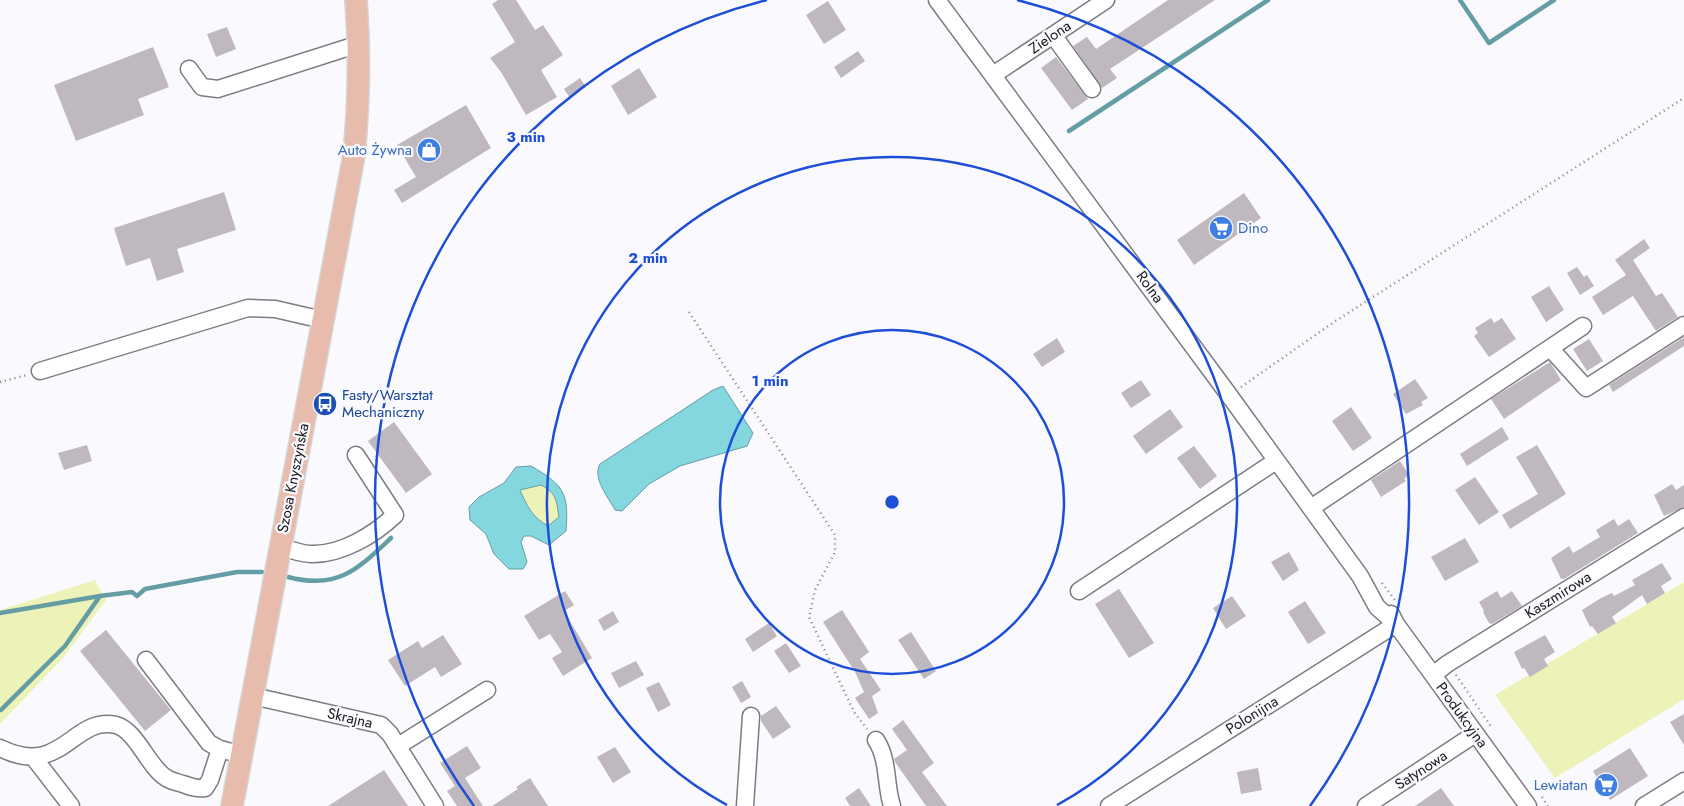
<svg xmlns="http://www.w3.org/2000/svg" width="1684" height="806" viewBox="0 0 1684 806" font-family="Jost,sans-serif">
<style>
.green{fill:#ecf2b8}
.water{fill:#85d7df;stroke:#649da4;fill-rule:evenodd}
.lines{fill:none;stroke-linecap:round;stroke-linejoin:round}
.stream{stroke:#649da4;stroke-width:4.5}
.building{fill:#bfb8bf}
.minor-casing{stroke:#7d7c84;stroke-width:19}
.major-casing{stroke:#d5d5d6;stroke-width:24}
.path{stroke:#828285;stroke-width:2.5;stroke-dasharray:1 4;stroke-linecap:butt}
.minor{stroke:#fff;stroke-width:16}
.major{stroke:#e8bcac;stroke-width:21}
.ring{fill:none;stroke:#1d4ed8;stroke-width:2.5}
.labels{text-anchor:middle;stroke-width:4.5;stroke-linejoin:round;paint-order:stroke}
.street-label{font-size:15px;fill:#18171a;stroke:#fafafe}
.shop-label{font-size:15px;fill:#366cbe;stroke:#fafafe;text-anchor:end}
.transit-label{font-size:15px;fill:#164399;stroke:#fafafe;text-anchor:start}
.centre{fill:#1d4ed8;stroke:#fafafe;stroke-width:2.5}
.ring-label{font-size:15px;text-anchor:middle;font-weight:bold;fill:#1d4ed8;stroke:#fafafe;stroke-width:4.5;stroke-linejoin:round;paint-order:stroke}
</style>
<rect width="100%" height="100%" fill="#fafafe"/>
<!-- green -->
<path class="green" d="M 541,485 C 557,494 556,499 559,517 L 548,526 C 532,517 527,506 520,489 Z
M 95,580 L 106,600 L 63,658 L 0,724 L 0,610 Z
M 1684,582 L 1684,699 L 1555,778 L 1495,695 Z"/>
<!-- water -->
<path class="water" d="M 723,386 L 753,433 L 747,446 L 680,466 L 649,484 L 622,511 L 615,510 C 608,497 592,478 600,464 L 713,390 Z
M 531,466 C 564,485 569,493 566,531 L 549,545 L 531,536 L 524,536 L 521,542 L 527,562 L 523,569 L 509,569 L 494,554 L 486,534 L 470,520 L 469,507 L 479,497 L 504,483 L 516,467 ZM 541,485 C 557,494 556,499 559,517 L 548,526 C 532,517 527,506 520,490 Z"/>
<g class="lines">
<!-- stream -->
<path class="stream" d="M 1460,0 L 1489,43 L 1554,0
M 1069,131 L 1268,0
M 288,577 C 337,590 357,570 391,538
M 100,596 L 132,592 L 137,596 L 145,589 L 237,572 L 262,572
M 0,613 L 100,596 L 65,646 L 1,710"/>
</g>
<!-- building -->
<path class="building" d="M 498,0 L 516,0 L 535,30 L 543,25 L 563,55 L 541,70 L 557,97 L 526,115 L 501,72 L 490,58 L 515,42 L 492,4 Z
M 1168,0 L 1215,0 L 1110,69 L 1117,78 L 1102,88 L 1073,46 L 1087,37 L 1096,49 Z
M 828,1 L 846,30 L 824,44 L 806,15 Z
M 227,27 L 236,49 L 216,57 L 207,34 Z
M 153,47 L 169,87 L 138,99 L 144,115 L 76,141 L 54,85 Z
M 858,51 L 865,61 L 841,78 L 834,67 Z
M 1056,57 L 1088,99 L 1072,110 L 1041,68 Z
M 639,68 L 657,97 L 628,115 L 611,86 Z
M 580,78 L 586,87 L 570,98 L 564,89 Z
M 466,105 L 491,148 L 402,203 L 394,190 L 416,177 L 397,145 Z
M 224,192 L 236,230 L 177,249 L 184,272 L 157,281 L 150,258 L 126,266 L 114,228 Z
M 1244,193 L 1261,218 L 1194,265 L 1177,240 Z
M 1644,239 L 1650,248 L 1633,260 L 1656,296 L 1662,293 L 1678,317 L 1656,331 L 1633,296 L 1603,315 L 1592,297 L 1626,275 L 1615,260 Z
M 1577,267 L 1584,277 L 1587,275 L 1594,286 L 1580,295 L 1567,273 Z
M 1549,286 L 1564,310 L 1546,322 L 1531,297 Z
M 1491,318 L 1494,323 L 1502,318 L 1516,339 L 1489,357 L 1474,336 L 1478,333 L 1475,328 Z
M 1684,337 L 1684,346 L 1613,392 L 1609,385 Z
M 1057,338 L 1065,352 L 1042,367 L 1033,354 Z
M 1589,339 L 1603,361 L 1587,371 L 1573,349 Z
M 1550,362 L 1561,380 L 1504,419 L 1491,399 Z
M 1415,379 L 1428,398 L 1421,402 L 1423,405 L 1406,414 L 1393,394 Z
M 1141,380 L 1151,395 L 1131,408 L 1121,393 Z
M 1351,407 L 1372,438 L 1353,451 L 1332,421 Z
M 1170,409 L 1183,427 L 1146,454 L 1133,436 Z
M 394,422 L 432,474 L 406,493 L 368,441 Z
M 1502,427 L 1509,439 L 1467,466 L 1460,454 Z
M 87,445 L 92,461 L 64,470 L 58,453 Z
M 1537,445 L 1566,494 L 1510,529 L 1502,515 L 1538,494 L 1516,457 Z
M 1194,446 L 1217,476 L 1200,489 L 1177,458 Z
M 1400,461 L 1409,475 L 1404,479 L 1406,481 L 1381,497 L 1371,480 Z
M 1475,477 L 1499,512 L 1479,525 L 1455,490 Z
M 1672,484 L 1676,490 L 1684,485 L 1684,507 L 1664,516 L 1654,495 Z
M 1614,519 L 1618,526 L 1629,519 L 1638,533 L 1564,579 L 1561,579 L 1551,558 L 1569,546 L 1573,553 L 1600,537 L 1596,530 Z
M 1465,538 L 1479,562 L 1445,581 L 1431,557 Z
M 1289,552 L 1299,570 L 1283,581 L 1271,562 Z
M 1662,563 L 1672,579 L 1661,586 L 1665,593 L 1647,604 L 1642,595 L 1612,617 L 1616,623 L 1598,634 L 1592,626 L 1590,627 L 1582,610 L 1601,598 L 1612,593 L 1614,596 L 1635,585 L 1632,580 Z
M 1119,589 L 1154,643 L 1129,658 L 1095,604 Z
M 565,591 L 574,605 L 564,611 L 592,658 L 563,676 L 552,658 L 562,652 L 550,634 L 539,640 L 524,616 Z
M 1497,591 L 1501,598 L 1512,591 L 1522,606 L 1492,624 L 1489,623 L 1483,612 L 1484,611 L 1479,602 Z
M 1232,596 L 1246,616 L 1226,629 L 1213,608 Z
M 1305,601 L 1326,633 L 1308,644 L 1288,612 Z
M 842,610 L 869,652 L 860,659 L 881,690 L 872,696 L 878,713 L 869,719 L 855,698 L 864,692 L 855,672 L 823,622 Z
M 613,611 L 619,622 L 604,631 L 598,620 Z
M 769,623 L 777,636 L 753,652 L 745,639 Z
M 106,630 L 171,710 L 145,731 L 80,651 Z
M 911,632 L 936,671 L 924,679 L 898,640 Z
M 443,635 L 462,664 L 441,677 L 435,667 L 405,686 L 388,660 L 418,641 L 422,648 Z
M 1545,635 L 1555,652 L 1544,659 L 1548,666 L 1530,677 L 1524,668 L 1522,669 L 1514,652 Z
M 786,643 L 801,666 L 789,673 L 774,651 Z
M 636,661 L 644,675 L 619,688 L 611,673 Z
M 742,681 L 751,697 L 741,703 L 732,687 Z
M 659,682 L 671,705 L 658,712 L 646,688 Z
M 776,706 L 791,727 L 773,739 L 761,721 L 761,716 Z
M 1684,714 L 1684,745 L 1670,722 Z
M 903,720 L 934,763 L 922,772 L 947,806 L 926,806 L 895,762 L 894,759 L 907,750 L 892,729 Z
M 467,746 L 481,768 L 465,778 L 483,806 L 457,806 L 447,791 L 455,786 L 440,763 Z
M 615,747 L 631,772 L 613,783 L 597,757 Z
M 1630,748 L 1648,776 L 1610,800 L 1593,771 Z
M 1258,768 L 1262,790 L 1241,794 L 1237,772 Z
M 384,770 L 408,806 L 328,806 Z
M 530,778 L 548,806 L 492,806 L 518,789 L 516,787 Z
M 859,788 L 871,806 L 850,806 L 845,798 Z
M 1441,788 L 1454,806 L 1415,806 Z"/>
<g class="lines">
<!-- minor casing -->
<g class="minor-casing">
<path id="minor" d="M 937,0 L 1229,395 L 1360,576 L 1377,607 L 1396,624
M 1053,35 L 1092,89
M 189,69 L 202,87 L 218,89 L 359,44
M 993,75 L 1106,0
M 1550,348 L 1586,388 L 1684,325
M 40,371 L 248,308 L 275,309 L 323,320
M 1311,508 L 1583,326
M 280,547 C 290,549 301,554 311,554 C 341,555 374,535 395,515 L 356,455
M 1079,591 L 1276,461
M 1391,614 L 1396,624 L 1528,806
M 146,660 L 209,743 L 220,749
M 1433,675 L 1447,664 L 1684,517
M 253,696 L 381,725 L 390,734 L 435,806
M 876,740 C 889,760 885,784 892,806
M 398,746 L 487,690
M 0,748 C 62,779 73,715 116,725 C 136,730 148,766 165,777 C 170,781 177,782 183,784 C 191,787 197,789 205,788 L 210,780 L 220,749 L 242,755
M 34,758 L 71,806
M 745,806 L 751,716
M 1109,806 L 1396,624
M 1366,806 L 1475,734
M 1644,806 L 1684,781"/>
</g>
<!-- major casing -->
<g class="major-casing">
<path id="major" d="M 232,806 L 354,155 C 359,103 360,52 356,0"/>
</g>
<!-- path -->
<path class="path" d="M 689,312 L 835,535 L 835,552 L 815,590 L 809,617 L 854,712 L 867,729
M 0,382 L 27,375
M 1241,387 L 1334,322 L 1684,98
M 1382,583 L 1395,600
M 1456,675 L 1492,728
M 1542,797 L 1548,806"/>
<!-- minor -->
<use href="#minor" class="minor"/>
<!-- major -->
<use href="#major" class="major"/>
</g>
<!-- distance rings -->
<g class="ring">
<circle cx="892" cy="502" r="172"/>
<path d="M727 805A345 345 0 1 1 1057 805"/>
<path d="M474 806A517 517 0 0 1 767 0M1017 0A517 517 0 0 1 1310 806"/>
</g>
<!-- icons -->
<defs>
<g id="shop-disc" transform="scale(1.25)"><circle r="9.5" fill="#3f7fe0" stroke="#fafafe"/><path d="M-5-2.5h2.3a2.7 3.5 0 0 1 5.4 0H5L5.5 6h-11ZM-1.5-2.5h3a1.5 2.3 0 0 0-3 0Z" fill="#fff"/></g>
<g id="supermarket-disc" transform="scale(1.25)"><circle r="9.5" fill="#3f7fe0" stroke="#fafafe"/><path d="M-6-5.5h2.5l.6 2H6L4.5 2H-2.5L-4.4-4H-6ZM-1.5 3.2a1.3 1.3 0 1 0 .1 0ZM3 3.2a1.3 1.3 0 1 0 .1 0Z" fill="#fff"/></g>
<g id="bus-disc" transform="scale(1.25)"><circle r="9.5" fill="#1a4fb4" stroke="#fafafe"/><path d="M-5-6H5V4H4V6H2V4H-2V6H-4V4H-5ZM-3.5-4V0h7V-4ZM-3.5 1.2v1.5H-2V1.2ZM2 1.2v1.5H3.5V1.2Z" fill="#fff"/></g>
</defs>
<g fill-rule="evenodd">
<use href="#shop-disc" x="429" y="150"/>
<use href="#supermarket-disc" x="1221" y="228"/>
<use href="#bus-disc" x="325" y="404"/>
<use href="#supermarket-disc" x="1606" y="785"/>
</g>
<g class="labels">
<!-- street labels -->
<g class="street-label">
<text transform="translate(1050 37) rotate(-34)" y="5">Zielona</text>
<text transform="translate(1150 287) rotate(54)" y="5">Rolna</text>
<text transform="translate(293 478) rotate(-79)" y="5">Szosa Knyszyńska</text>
<text transform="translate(1558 595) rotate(-32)" y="5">Kaszmirowa</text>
<text transform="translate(1252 715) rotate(-32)" y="5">Polonijna</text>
<text transform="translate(1462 715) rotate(54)" y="5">Produkcyjna</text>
<text transform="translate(350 718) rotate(13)" y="5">Skrajna</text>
<text transform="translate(1421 770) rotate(-33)" y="5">Satynowa</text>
</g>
<!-- shop labels -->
<g class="shop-label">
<text x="412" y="155">Auto Żywna</text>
<text x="1238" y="233" text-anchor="start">Dino</text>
<text x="1588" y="790">Lewiatan</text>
</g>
<!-- transit labels -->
<g class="transit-label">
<text x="342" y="400">Fasty/Warsztat<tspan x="342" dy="17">Mechaniczny</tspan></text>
</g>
</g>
<circle cx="892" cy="502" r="8" class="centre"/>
<g class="ring-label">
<text x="526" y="142">3 min</text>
<text x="648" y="263">2 min</text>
<text x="770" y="386">1 min</text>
</g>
</svg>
